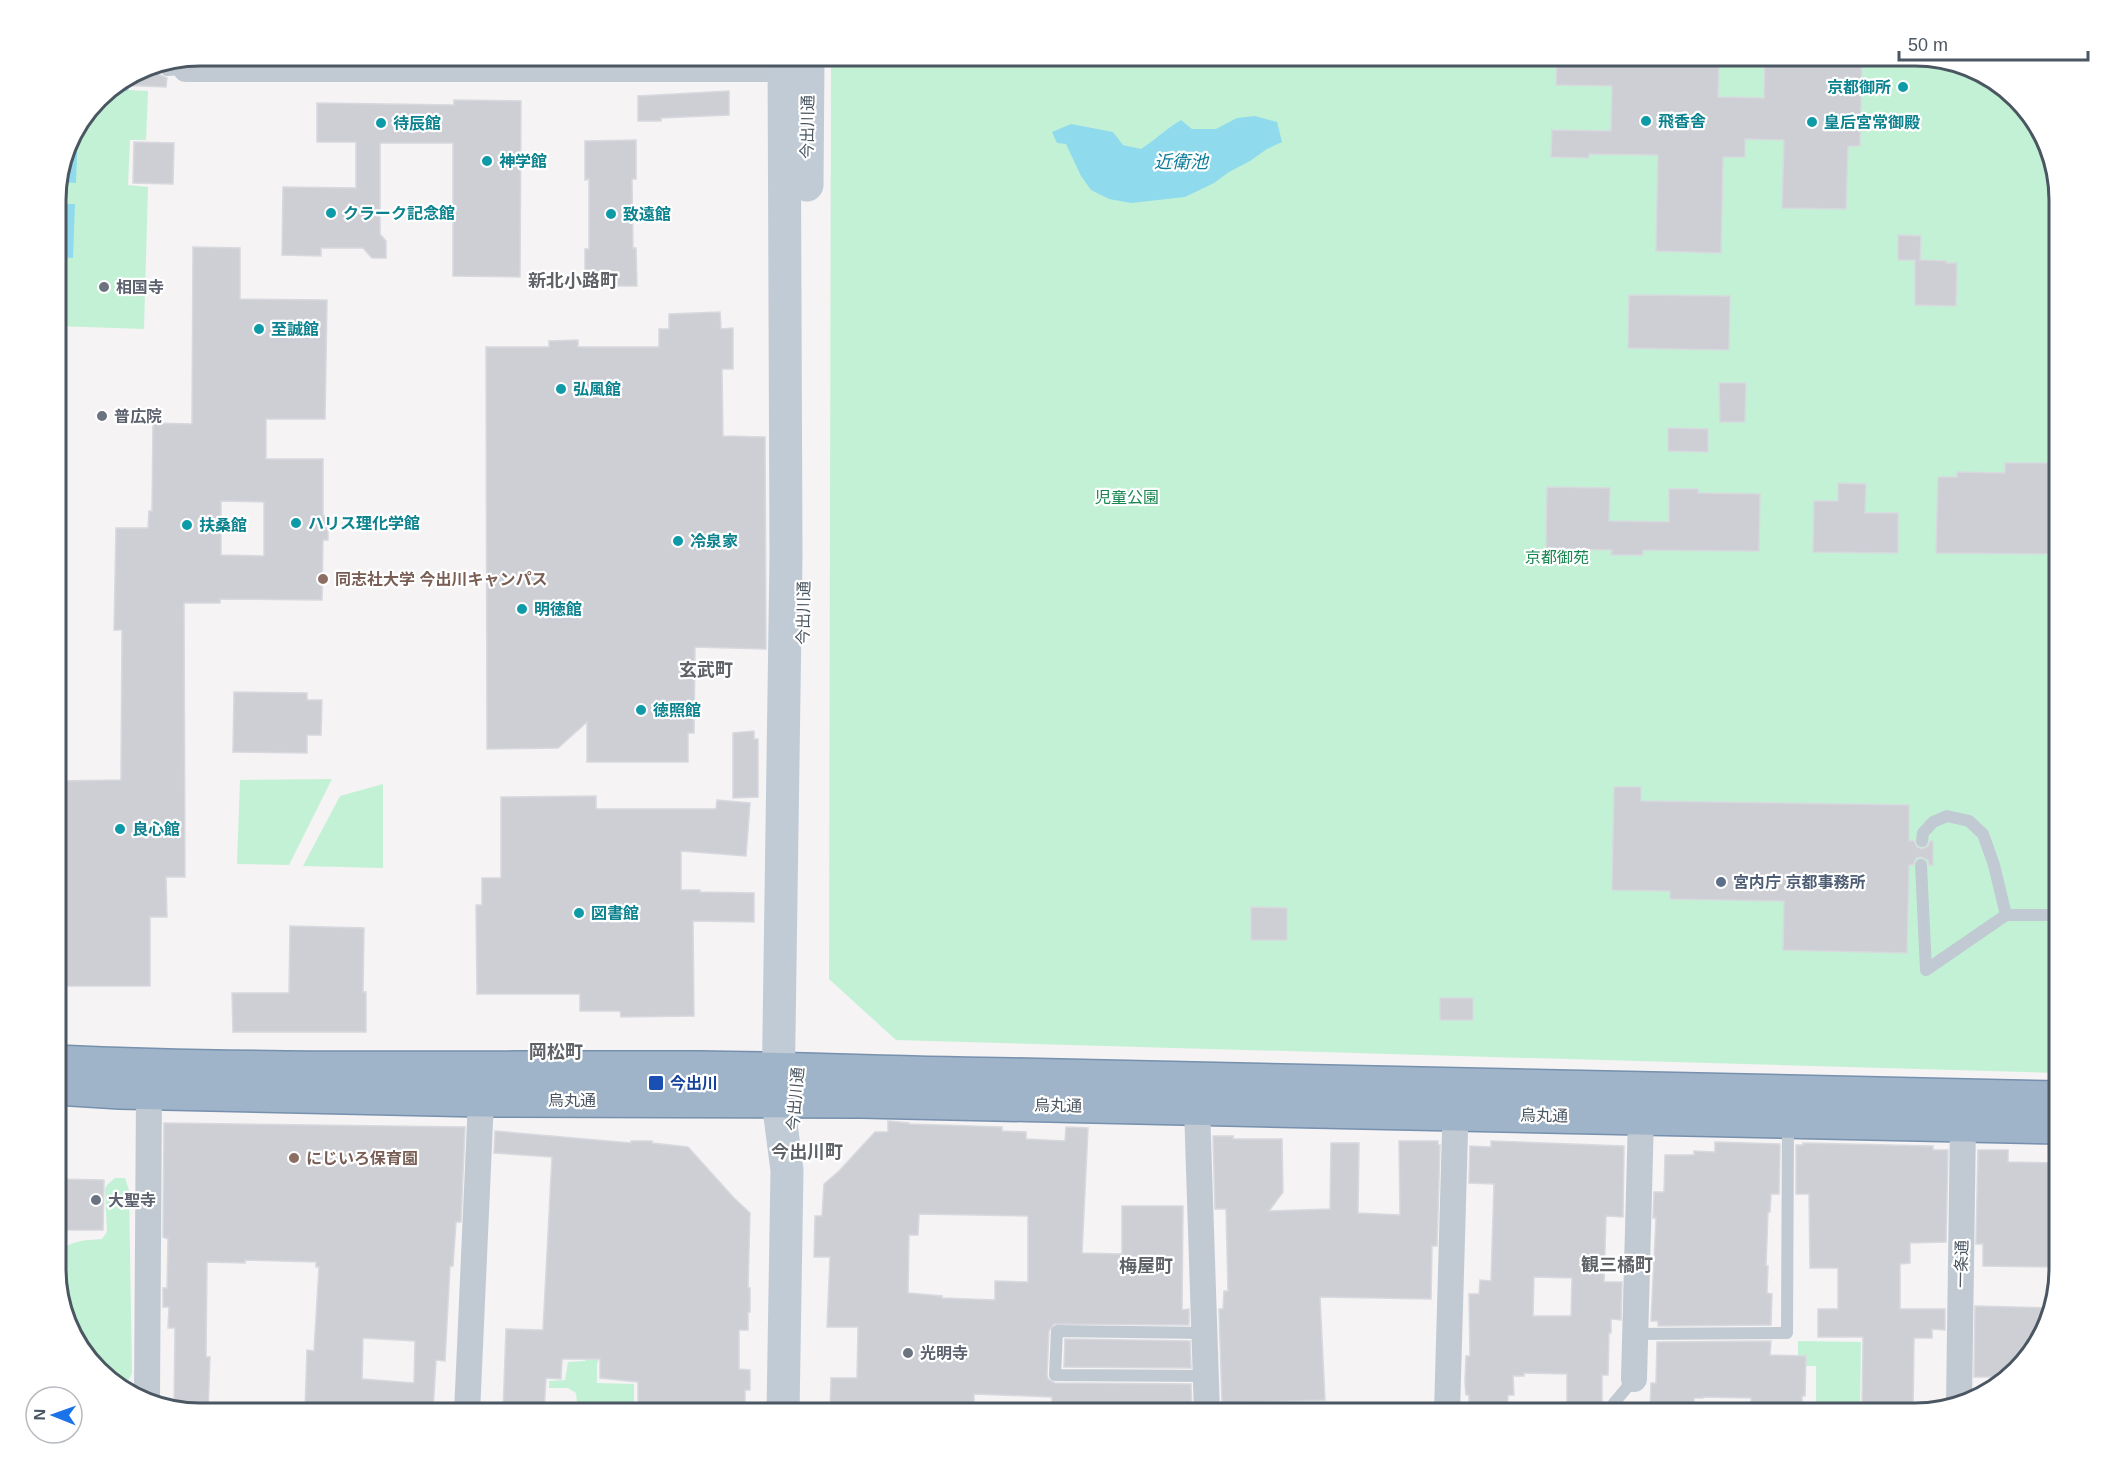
<svg xmlns="http://www.w3.org/2000/svg" width="2115" height="1469" viewBox="0 0 2115 1469" font-family="Arial,'Noto Sans JP',sans-serif">
<style>
.green{fill:#c3f1d5}
.water{fill:#90daee}
.lines{fill:none;stroke-linecap:round;stroke-linejoin:round}
.stream{stroke:#90daee;stroke-width:8}
.building{fill:#cdcfd5;stroke:#d7d9de;stroke-width:1.5;fill-rule:evenodd}
.trunk-casing{stroke:#7690ad;stroke-width:36}
.service{stroke:#c1cad2;stroke-width:12}
.minor{stroke:#c1cad2;stroke-width:26}
.secondary{stroke:#c1cbd6;stroke-width:33}
.trunk{stroke:#9fb4c9;stroke-width:33}
.culture-dot{fill:#0f9aa8;stroke:#fff;stroke-width:2}
.worship-dot{fill:#6b7280;stroke:#fff;stroke-width:2}
.education-dot{fill:#8d6e63;stroke:#fff;stroke-width:2}
.service-dot{fill:#5c6f8a;stroke:#fff;stroke-width:2}
.transit-dot{fill:#1a4fb4;stroke:#fff;stroke-width:2}
.labels{text-anchor:middle;stroke-width:4.5;stroke-linejoin:round;paint-order:stroke}
.culture-label{font-size:16px;font-weight:bold;fill:#0d838f;stroke:#fff;text-anchor:start}
.street-label{font-size:16px;fill:#4a5661;stroke:#fff}
.worship-label{font-size:16px;font-weight:bold;fill:#5b616d;stroke:#fff;text-anchor:start}
.park-label{font-size:16px;fill:#17864f;stroke:#fff}
.education-label{font-size:16px;font-weight:bold;fill:#785e54;stroke:#fff;text-anchor:start}
.service-label{font-size:16px;font-weight:bold;fill:#4e5e75;stroke:#fff;text-anchor:start}
.transit-label{font-size:16px;font-weight:bold;fill:#164399;stroke:#fff;text-anchor:start}
.water-label{font-size:18px;font-style:italic;fill:#0c7c9b;stroke:#fff}
.neighbourhood-label{font-size:18px;font-weight:bold;fill:#5f6368;stroke:#fff}
.rim{fill:none;stroke:#4a5661;stroke-width:3}
</style>
<rect width="100%" height="100%" fill="#f5f3f3"/>
<!-- green -->
<path class="green" d="M 831,56 L 1915,56 L 1996,80 L 2040,128 L 2059,199 L 2059,1073 L 896,1040 L 829,979 Z
M 110,89 L 148,91 L 146,140 L 130,140 L 128,185 L 148,187 L 144,329 L 56,326 L 56,191 L 67,144 L 98,97 Z
M 332,779 L 289,865 L 237,864 L 240,780 Z
M 383,784 L 383,868 L 303,866 L 340,796 Z
M 115,1178 L 125,1178 L 129,1190 L 132,1373 L 126,1385 L 118,1388 L 75,1341 L 56,1278 L 56,1254 C 69,1241 84,1240 102,1239 L 107,1232 L 105,1189 L 107,1185 Z
M 587,1335 L 599,1358 L 597,1364 L 597,1383 L 634,1384 L 634,1413 L 578,1413 L 576,1393 L 568,1388 L 549,1388 L 549,1381 L 565,1380 L 568,1362 L 585,1361 Z
M 1798,1341 L 1861,1342 L 1860,1413 L 1816,1413 L 1816,1366 L 1798,1366 Z"/>
<!-- water -->
<path class="water" d="M 1255,116 L 1277,122 L 1282,142 L 1267,149 L 1250,161 L 1229,172 L 1214,183 L 1185,197 L 1131,203 L 1109,199 L 1091,190 L 1081,176 L 1066,144 L 1057,143 L 1052,132 L 1071,124 L 1113,132 L 1123,145 L 1141,149 C 1155,140 1166,129 1181,120 L 1192,129 L 1216,129 L 1237,118 Z
M 78,127 L 76,183 L 58,182 L 67,144 Z
M 56,204 L 75,204 L 73,258 L 56,257 Z"/>
<g class="lines">
<!-- stream -->
<path class="stream" d="M 115,86 L 125,87"/>
</g>
<!-- building -->
<path class="building" d="M 1557,56 L 1616,56 L 1719,61 L 1718,97 L 1764,98 L 1765,56 L 1862,56 L 1860,146 L 1848,146 L 1846,209 L 1782,208 L 1784,140 L 1745,139 L 1745,157 L 1723,157 L 1721,253 L 1656,251 L 1658,155 L 1589,154 L 1589,158 L 1551,157 L 1552,130 L 1611,131 L 1612,86 L 1556,85 Z
M 164,63 L 160,66 L 159,71 L 160,75 L 167,78 L 166,87 L 116,85 L 145,66 Z
M 729,91 L 729,115 L 661,118 L 661,121 L 638,121 L 638,96 Z
M 454,100 L 521,101 L 520,277 L 453,276 L 453,143 L 380,143 L 380,234 L 386,241 L 386,258 L 372,258 L 363,248 L 321,248 L 321,256 L 282,255 L 283,187 L 356,188 L 356,142 L 317,142 L 317,103 L 454,105 Z
M 636,140 L 636,179 L 632,179 L 633,248 L 636,248 L 637,286 L 585,286 L 585,249 L 589,249 L 589,179 L 585,180 L 585,141 Z
M 134,142 L 174,143 L 173,184 L 133,183 Z
M 1898,235 L 1921,236 L 1920,260 L 1946,261 L 1946,263 L 1957,263 L 1956,306 L 1915,305 L 1915,260 L 1898,260 Z
M 193,247 L 240,248 L 240,299 L 327,300 L 325,419 L 266,419 L 266,459 L 323,459 L 323,516 L 328,516 L 328,540 L 323,540 L 322,600 L 220,599 L 220,603 L 184,603 L 185,877 L 166,877 L 167,917 L 150,917 L 150,986 L 56,986 L 56,781 L 121,780 L 122,630 L 114,630 L 116,528 L 148,528 L 149,511 L 152,511 L 153,423 L 192,424 ZM 221,501 L 264,502 L 264,556 L 221,555 Z
M 1629,295 L 1730,296 L 1729,350 L 1628,348 Z
M 720,312 L 721,329 L 733,328 L 733,369 L 722,369 L 723,436 L 765,437 L 766,649 L 695,647 L 694,733 L 688,733 L 688,762 L 587,762 L 587,722 L 558,748 L 487,749 L 486,347 L 549,347 L 549,341 L 578,340 L 578,347 L 659,347 L 659,329 L 669,329 L 669,314 Z
M 1719,383 L 1746,383 L 1745,422 L 1720,422 Z
M 1668,428 L 1708,429 L 1708,452 L 1668,451 Z
M 2005,463 L 2050,463 L 2049,480 L 2060,480 L 2060,554 L 1936,553 L 1938,477 L 1957,477 L 1957,472 L 2005,473 Z
M 1838,483 L 1866,484 L 1865,513 L 1898,513 L 1898,553 L 1813,552 L 1814,501 L 1838,501 Z
M 1547,487 L 1610,488 L 1609,521 L 1669,522 L 1669,489 L 1698,489 L 1698,493 L 1760,494 L 1759,551 L 1643,550 L 1643,555 L 1611,555 L 1612,550 L 1546,549 Z
M 234,692 L 307,693 L 307,700 L 322,700 L 321,735 L 307,735 L 307,753 L 233,752 Z
M 754,731 L 754,739 L 758,739 L 758,797 L 733,798 L 733,733 Z
M 1614,787 L 1641,787 L 1641,801 L 1909,805 L 1909,841 L 1914,841 L 1917,847 L 1922,849 L 1928,846 L 1930,841 L 1933,841 L 1933,865 L 1929,865 L 1928,860 L 1921,857 L 1916,858 L 1913,865 L 1909,865 L 1907,953 L 1783,950 L 1784,901 L 1670,899 L 1670,891 L 1612,890 Z
M 596,796 L 596,809 L 716,809 L 717,800 L 750,803 L 746,856 L 681,851 L 681,890 L 700,890 L 700,892 L 754,893 L 754,922 L 693,921 L 694,1016 L 621,1017 L 620,1011 L 580,1011 L 580,994 L 477,994 L 476,905 L 482,905 L 482,878 L 501,878 L 501,797 Z
M 1251,907 L 1287,908 L 1287,940 L 1251,940 Z
M 290,926 L 364,928 L 363,992 L 366,992 L 366,1032 L 233,1032 L 232,993 L 289,993 Z
M 1440,998 L 1473,998 L 1473,1020 L 1440,1020 Z
M 888,1121 L 909,1123 L 909,1124 L 1002,1127 L 1002,1131 L 1026,1132 L 1026,1139 L 1065,1141 L 1066,1127 L 1088,1128 L 1082,1253 L 1122,1254 L 1122,1206 L 1183,1206 L 1182,1310 L 1189,1309 L 1189,1325 L 1054,1324 L 1049,1331 L 1047,1375 L 1048,1379 L 1055,1383 L 1191,1384 L 1192,1413 L 1052,1413 L 1052,1397 L 974,1394 L 974,1413 L 830,1413 L 831,1378 L 857,1378 L 858,1327 L 827,1327 L 830,1257 L 814,1257 L 815,1216 L 822,1216 L 824,1184 L 839,1171 L 875,1132 L 888,1132 ZM 919,1214 L 1028,1216 L 1028,1282 L 995,1281 L 995,1300 L 942,1298 L 942,1296 L 908,1293 L 909,1235 L 918,1235 Z
M 164,1123 L 465,1127 L 461,1222 L 456,1222 L 453,1266 L 450,1266 L 445,1361 L 436,1360 L 433,1410 L 370,1406 L 369,1413 L 305,1410 L 307,1350 L 314,1351 L 319,1267 L 316,1267 L 316,1262 L 245,1260 L 245,1263 L 207,1262 L 206,1357 L 210,1357 L 208,1412 L 192,1411 L 174,1406 L 175,1328 L 168,1328 L 169,1307 L 163,1307 L 163,1288 L 167,1288 L 168,1239 L 163,1237 ZM 363,1338 L 415,1341 L 414,1383 L 362,1379 Z
M 495,1131 L 631,1143 L 631,1141 L 652,1141 L 652,1143 L 688,1147 L 734,1198 L 750,1213 L 748,1288 L 750,1288 L 750,1312 L 748,1312 L 748,1330 L 739,1330 L 739,1369 L 750,1370 L 750,1390 L 745,1390 L 745,1413 L 638,1413 L 638,1382 L 600,1378 L 600,1359 L 562,1359 L 561,1379 L 546,1378 L 544,1413 L 503,1413 L 506,1329 L 543,1330 L 552,1157 L 494,1153 Z
M 1213,1136 L 1233,1136 L 1233,1139 L 1282,1139 L 1283,1192 L 1269,1211 L 1330,1209 L 1331,1143 L 1359,1143 L 1358,1213 L 1400,1215 L 1399,1141 L 1438,1141 L 1438,1145 L 1440,1145 L 1437,1246 L 1432,1246 L 1431,1299 L 1320,1297 L 1325,1400 L 1222,1403 L 1219,1309 L 1223,1309 L 1224,1291 L 1228,1291 L 1226,1209 L 1215,1209 Z
M 1491,1141 L 1624,1146 L 1623,1217 L 1606,1216 L 1604,1282 L 1622,1282 L 1621,1320 L 1611,1319 L 1611,1333 L 1609,1333 L 1608,1375 L 1602,1375 L 1602,1413 L 1579,1413 L 1579,1409 L 1567,1409 L 1567,1374 L 1524,1373 L 1524,1376 L 1513,1376 L 1514,1395 L 1508,1395 L 1507,1411 L 1497,1411 L 1497,1413 L 1469,1413 L 1469,1395 L 1466,1395 L 1465,1382 L 1466,1356 L 1470,1356 L 1469,1294 L 1479,1294 L 1480,1280 L 1491,1281 L 1494,1184 L 1469,1183 L 1470,1146 L 1491,1147 ZM 1534,1277 L 1572,1278 L 1571,1316 L 1533,1316 Z
M 1715,1142 L 1780,1144 L 1779,1194 L 1771,1194 L 1770,1212 L 1768,1212 L 1766,1266 L 1768,1266 L 1767,1293 L 1772,1294 L 1771,1325 L 1658,1326 L 1658,1321 L 1651,1321 L 1656,1218 L 1653,1218 L 1654,1192 L 1664,1192 L 1665,1155 L 1694,1155 L 1694,1151 L 1715,1152 Z
M 1803,1143 L 1933,1146 L 1933,1150 L 1948,1150 L 1946,1242 L 1910,1243 L 1910,1263 L 1900,1264 L 1900,1309 L 1945,1309 L 1945,1330 L 1932,1329 L 1932,1338 L 1914,1338 L 1913,1413 L 1862,1413 L 1863,1337 L 1818,1337 L 1818,1309 L 1838,1309 L 1838,1268 L 1810,1268 L 1809,1194 L 1796,1194 L 1796,1145 L 1803,1145 Z
M 1978,1150 L 2008,1150 L 2008,1162 L 2060,1163 L 2060,1267 L 1983,1266 L 1983,1244 L 1976,1244 Z
M 56,1179 L 104,1180 L 103,1230 L 56,1230 Z
M 1975,1306 L 2048,1308 L 2035,1350 L 2004,1377 L 1974,1377 Z
M 1065,1339 L 1190,1341 L 1191,1368 L 1064,1367 Z
M 1771,1341 L 1770,1355 L 1806,1356 L 1805,1396 L 1802,1396 L 1802,1413 L 1781,1413 L 1781,1409 L 1751,1408 L 1751,1398 L 1703,1397 L 1703,1398 L 1694,1398 L 1694,1410 L 1650,1410 L 1651,1383 L 1656,1383 L 1657,1342 Z"/>
<g class="lines">
<!-- trunk casing -->
<g class="trunk-casing">
<path id="trunk" d="M 56,1062 C 271,1072 485,1067 700,1068 C 804,1069 908,1074 1012,1075 C 1361,1082 1710,1090 2059,1098
M 56,1088 L 120,1092 L 481,1100 L 861,1101 L 2059,1127"/>
</g>
<!-- service -->
<path class="service" d="M 167,70 L 186,69
M 1922,841 L 1923,833 L 1933,822 L 1947,816 L 1969,821 L 1983,834 L 1994,865 L 2006,915
M 1921,865 L 1926,970 L 2006,915 L 2059,915
M 1205,1333 L 1057,1331 L 1055,1375 L 1206,1376
M 1635,1334 L 1787,1333 L 1788,1124
M 1614,1413 L 1614,1403 L 1634,1379"/>
<!-- minor -->
<path class="minor" d="M 182,59 L 186,69 L 802,69
M 1197,1108 L 1207,1413
M 1634,1379 L 1641,1117
M 147,1397 L 149,1092
M 1959,1403 L 1963,1124
M 467,1413 L 481,1100
M 1447,1413 L 1456,1096"/>
<!-- secondary -->
<path class="secondary" d="M 807,185 L 808,55
M 783,1413 L 787,1170 L 778,1101 L 786,557 L 784,55"/>
<!-- trunk -->
<use href="#trunk" class="trunk"/>
</g>
<!-- markers -->
<g class="culture-dot">
<circle cx="1903" cy="87" r="6"/>
<circle cx="1646" cy="121" r="6"/>
<circle cx="1812" cy="122" r="6"/>
<circle cx="381" cy="123" r="6"/>
<circle cx="487" cy="161" r="6"/>
<circle cx="331" cy="213" r="6"/>
<circle cx="611" cy="214" r="6"/>
<circle cx="259" cy="329" r="6"/>
<circle cx="561" cy="389" r="6"/>
<circle cx="296" cy="523" r="6"/>
<circle cx="187" cy="525" r="6"/>
<circle cx="678" cy="541" r="6"/>
<circle cx="522" cy="609" r="6"/>
<circle cx="641" cy="710" r="6"/>
<circle cx="120" cy="829" r="6"/>
<circle cx="579" cy="913" r="6"/>
</g>
<g class="worship-dot">
<circle cx="104" cy="287" r="6"/>
<circle cx="102" cy="416" r="6"/>
<circle cx="96" cy="1200" r="6"/>
<circle cx="908" cy="1353" r="6"/>
</g>
<g class="education-dot">
<circle cx="323" cy="579" r="6"/>
<circle cx="294" cy="1158" r="6"/>
</g>
<circle class="service-dot" cx="1721" cy="882" r="6"/>
<rect class="transit-dot" x="648" y="1075" width="16" height="16" rx="3"/>
<g class="labels">
<!-- culture labels -->
<g class="culture-label">
<text x="1891" y="93" text-anchor="end">京都御所</text>
<text x="1658" y="127">飛香舎</text>
<text x="1824" y="128">皇后宮常御殿</text>
<text x="393" y="129">待辰館</text>
<text x="499" y="167">神学館</text>
<text x="343" y="219">クラーク記念館</text>
<text x="623" y="220">致遠館</text>
<text x="271" y="335">至誠館</text>
<text x="573" y="395">弘風館</text>
<text x="308" y="529">ハリス理化学館</text>
<text x="199" y="531">扶桑館</text>
<text x="690" y="547">冷泉家</text>
<text x="534" y="615">明徳館</text>
<text x="653" y="716">徳照館</text>
<text x="132" y="835">良心館</text>
<text x="591" y="919">図書館</text>
</g>
<!-- street labels -->
<g class="street-label">
<text transform="translate(807 127) rotate(-89)" y="6">今出川通</text>
<text transform="translate(803 613) rotate(-89)" y="6">今出川通</text>
<text transform="translate(795 1099) rotate(-85)" y="6">今出川通</text>
<text x="572" y="1106">烏丸通</text>
<text transform="translate(1058 1105) rotate(1)" y="6">烏丸通</text>
<text transform="translate(1544 1115) rotate(1)" y="6">烏丸通</text>
<text transform="translate(1961 1264) rotate(-89)" y="6">一条通</text>
</g>
<!-- worship labels -->
<g class="worship-label">
<text x="116" y="293">相国寺</text>
<text x="114" y="422">普広院</text>
<text x="108" y="1206">大聖寺</text>
<text x="920" y="1359">光明寺</text>
</g>
<!-- park labels -->
<g class="park-label">
<text x="1127" y="503">児童公園</text>
<text x="1557" y="563">京都御苑</text>
</g>
<!-- education labels -->
<g class="education-label">
<text x="335" y="585">同志社大学 今出川キャンパス</text>
<text x="306" y="1164">にじいろ保育園</text>
</g>
<!-- service labels -->
<g class="service-label">
<text x="1733" y="888">宮内庁 京都事務所</text>
</g>
<!-- transit labels -->
<g class="transit-label">
<text x="670" y="1089">今出川</text>
</g>
<!-- water labels -->
<g class="water-label">
<text x="1181" y="168">近衛池</text>
</g>
<!-- neighbourhood labels -->
<g class="neighbourhood-label">
<text x="573" y="287">新北小路町</text>
<text x="706" y="676">玄武町</text>
<text x="556" y="1058">岡松町</text>
<text x="807" y="1158">今出川町</text>
<text x="1617" y="1271">観三橘町</text>
<text x="1146" y="1272">梅屋町</text>
</g>
</g>
<!-- crop -->
<path d="M0 0H2115V1469H0ZM200 66H1915A134 134 0 0 1 2049 200V1269A134 134 0 0 1 1915 1403H200A134 134 0 0 1 66 1269V200A134 134 0 0 1 200 66Z" fill="#fff" fill-rule="evenodd"/>
<path class="rim" d="M200 66H1915A134 134 0 0 1 2049 200V1269A134 134 0 0 1 1915 1403H200A134 134 0 0 1 66 1269V200A134 134 0 0 1 200 66Z"/>
<!-- north arrow -->
<g transform="translate(54 1415) rotate(271)"><circle r="28" fill="#ffffff" stroke="#b7bbc0" stroke-width="1.5"/>
<path d="M0-4.5L10 22L0 15L-10 22Z" fill="#1a73e8"/>
<text y="-9" font-size="16" font-weight="bold" text-anchor="middle" fill="#4a5661">N</text>
</g>
<!-- scale -->
<path d="M1899 51v9h189v-9" fill="none" stroke="#4a5661" stroke-width="3"/>
<text x="1908" y="51" font-size="18" fill="#4a5661" stroke="#ffffff" stroke-width="4.5" paint-order="stroke">50 m</text>
</svg>
